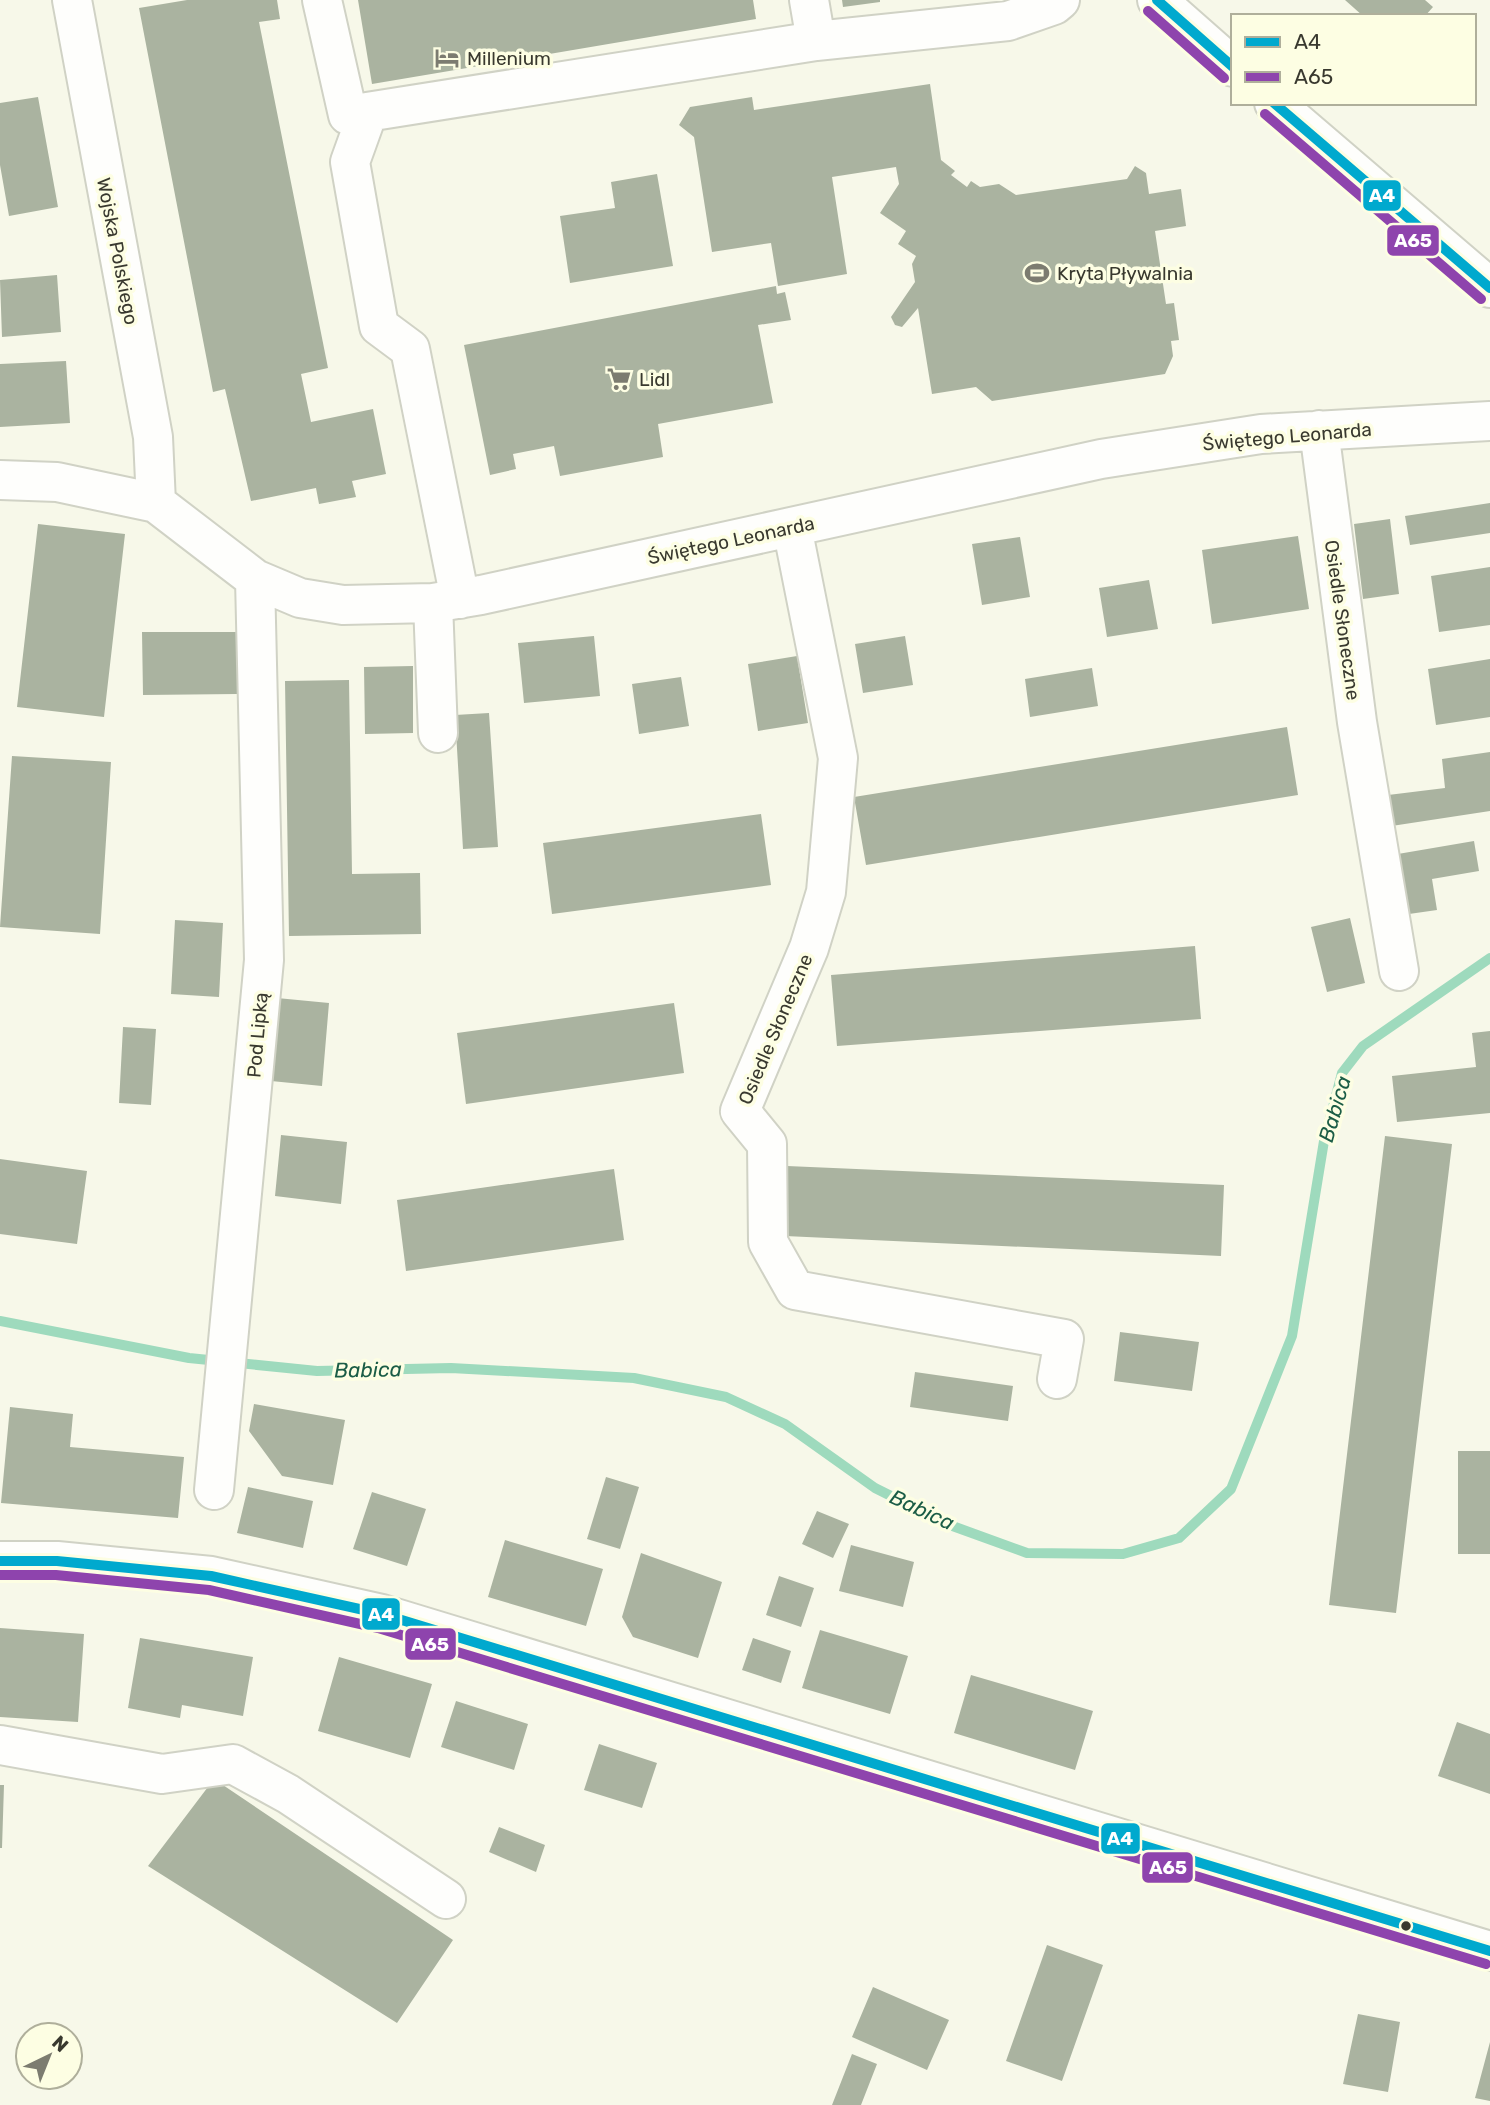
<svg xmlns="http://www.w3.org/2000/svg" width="1490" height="2105" viewBox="0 0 1490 2105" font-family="Rubik,sans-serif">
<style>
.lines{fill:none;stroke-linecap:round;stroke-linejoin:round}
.stream{stroke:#9edabd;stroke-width:10}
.building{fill:#aab3a0}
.minor-casing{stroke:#d0d2c5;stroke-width:42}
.major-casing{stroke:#d0d2c5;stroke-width:42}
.minor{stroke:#fefefc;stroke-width:38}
.major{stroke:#fefefc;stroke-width:38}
.bus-1-casing{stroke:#fdfee3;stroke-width:16}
.bus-2-casing{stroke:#fdfee3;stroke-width:16}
.bus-1{stroke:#00a9ce;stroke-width:10}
.bus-2{stroke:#8e44ad;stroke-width:10}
.bus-dot{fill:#39392f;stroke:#fdfee3;stroke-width:2.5}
.labels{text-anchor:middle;stroke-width:7;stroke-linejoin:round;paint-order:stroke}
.poi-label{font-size:19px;fill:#39392f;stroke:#fdfee3;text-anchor:start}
.street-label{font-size:19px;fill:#39392f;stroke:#fdfee3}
.water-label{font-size:21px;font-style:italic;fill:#1b5d46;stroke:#fdfee3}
.line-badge{stroke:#fdfee3;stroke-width:2.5}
.badge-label{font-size:19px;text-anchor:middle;font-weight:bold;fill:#fff}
</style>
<rect width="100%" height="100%" fill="#f7f8e9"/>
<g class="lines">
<!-- stream -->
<path class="stream" d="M 0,1321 L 189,1358 L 317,1371 L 451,1368 L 634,1378 L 726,1397 L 785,1424 L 875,1488 L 947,1524 L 1027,1553 L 1123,1554 L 1179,1538 L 1231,1489 L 1292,1336 L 1324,1141 L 1342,1073 L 1363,1046 L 1490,958"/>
</g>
<!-- building -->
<path class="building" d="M 187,0 L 277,0 L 280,19 L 259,22 L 328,368 L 301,374 L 311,422 L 373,409 L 386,474 L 352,481 L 356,497 L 319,504 L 316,488 L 251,501 L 225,389 L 213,392 L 139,8 Z
M 358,0 L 753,0 L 756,19 L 372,84 Z
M 842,0 L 880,0 L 880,2 L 843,7 Z
M 1345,0 L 1425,0 L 1433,7 L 1425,16 L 1363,16 Z
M 930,84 L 941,160 L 955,171 L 951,175 L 967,187 L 971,181 L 980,187 L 999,184 L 1016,195 L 1127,179 L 1135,166 L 1146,173 L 1149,194 L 1181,189 L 1186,226 L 1155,231 L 1166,304 L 1174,303 L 1179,340 L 1171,341 L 1173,356 L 1165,374 L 992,401 L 976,387 L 932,394 L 918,308 L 902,327 L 895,325 L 891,317 L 915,282 L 912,264 L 916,256 L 898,244 L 906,231 L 880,213 L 899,184 L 896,167 L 832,177 L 847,274 L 778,286 L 771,243 L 712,252 L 694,137 L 679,125 L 690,107 L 752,97 L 754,110 Z
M 38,97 L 58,207 L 9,216 L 0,165 L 0,103 Z
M 657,174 L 673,266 L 570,283 L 560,216 L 615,208 L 611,182 Z
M 57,275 L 61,332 L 2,337 L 0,280 Z
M 776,286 L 777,294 L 785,292 L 791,320 L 758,325 L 773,403 L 658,424 L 663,457 L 560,476 L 554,446 L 513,454 L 516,469 L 490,475 L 464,345 Z
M 66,361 L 70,423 L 0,427 L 0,364 Z
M 1490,503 L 1490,533 L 1410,545 L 1405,516 Z
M 1390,519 L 1399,594 L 1363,599 L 1354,524 Z
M 38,524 L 125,534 L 104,717 L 17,707 Z
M 1298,536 L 1309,609 L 1212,624 L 1202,550 Z
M 1020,537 L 1030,597 L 982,605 L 972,544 Z
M 1490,567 L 1490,625 L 1439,632 L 1431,576 Z
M 1149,580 L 1158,629 L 1107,637 L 1099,588 Z
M 142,632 L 237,632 L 237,694 L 143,695 Z
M 594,636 L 600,696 L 524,703 L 518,643 Z
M 905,636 L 913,685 L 863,693 L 855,644 Z
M 797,656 L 808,723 L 758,731 L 748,664 Z
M 1490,659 L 1490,717 L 1436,725 L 1428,669 Z
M 413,666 L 413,733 L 365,734 L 364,667 Z
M 1092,668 L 1098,706 L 1030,717 L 1025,679 Z
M 681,677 L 689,726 L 639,734 L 632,684 Z
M 349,680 L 352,874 L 420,873 L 421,934 L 289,936 L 285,681 Z
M 489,713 L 498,847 L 463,849 L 455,715 Z
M 1287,727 L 1298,795 L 866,865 L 854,797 Z
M 1490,752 L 1490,811 L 1385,827 L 1380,796 L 1445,788 L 1442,759 Z
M 12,756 L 111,762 L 100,934 L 0,927 Z
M 761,814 L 771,885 L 552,914 L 543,843 Z
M 1474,841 L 1479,871 L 1432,879 L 1437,910 L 1402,915 L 1392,855 Z
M 1350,918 L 1365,983 L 1327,992 L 1311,927 Z
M 175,920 L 223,923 L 219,997 L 171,994 Z
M 1195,946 L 1201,1019 L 837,1046 L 831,975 Z
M 277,998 L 329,1003 L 322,1086 L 271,1081 Z
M 674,1003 L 684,1073 L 466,1104 L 457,1033 Z
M 123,1027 L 156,1029 L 151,1105 L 119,1103 Z
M 1490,1031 L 1490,1113 L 1397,1122 L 1392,1076 L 1476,1067 L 1472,1033 Z
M 281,1135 L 347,1142 L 341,1204 L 275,1196 Z
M 1385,1136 L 1452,1144 L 1396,1613 L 1329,1605 Z
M 0,1159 L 87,1171 L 77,1244 L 0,1234 Z
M 787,1166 L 1224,1185 L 1221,1256 L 785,1236 Z
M 614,1169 L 624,1240 L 406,1271 L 397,1200 Z
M 1120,1332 L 1199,1342 L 1192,1391 L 1114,1381 Z
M 915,1372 L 1013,1386 L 1008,1421 L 910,1407 Z
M 254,1404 L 345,1420 L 333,1485 L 282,1476 L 249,1431 Z
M 10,1407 L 73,1414 L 70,1447 L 184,1457 L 178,1518 L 1,1503 Z
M 1458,1451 L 1490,1451 L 1490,1554 L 1458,1554 Z
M 606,1477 L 639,1487 L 620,1549 L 587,1539 Z
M 248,1487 L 313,1501 L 303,1548 L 237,1533 Z
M 372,1492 L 426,1509 L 407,1566 L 353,1549 Z
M 817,1511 L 849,1524 L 833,1558 L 802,1544 Z
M 505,1540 L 603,1569 L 586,1626 L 488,1597 Z
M 851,1545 L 914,1562 L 903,1607 L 839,1591 Z
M 641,1553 L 722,1582 L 698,1658 L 633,1637 L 622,1617 Z
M 779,1576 L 814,1588 L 801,1627 L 766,1615 Z
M 0,1628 L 84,1634 L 78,1722 L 0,1717 Z
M 820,1630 L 908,1656 L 890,1714 L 802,1688 Z
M 140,1638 L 253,1657 L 243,1716 L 182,1705 L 180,1718 L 128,1708 Z
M 753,1638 L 791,1651 L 781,1683 L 742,1670 Z
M 339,1657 L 432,1684 L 410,1758 L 318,1731 Z
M 971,1675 L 1093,1711 L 1075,1770 L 954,1733 Z
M 456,1701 L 528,1724 L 514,1770 L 441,1747 Z
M 1457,1722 L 1490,1734 L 1490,1794 L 1438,1776 Z
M 599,1744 L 657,1763 L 642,1808 L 584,1790 Z
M 214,1779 L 453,1940 L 397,2023 L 148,1866 Z
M 0,1785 L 4,1785 L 2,1848 L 0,1848 Z
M 499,1827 L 545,1845 L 536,1872 L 489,1852 Z
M 1047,1945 L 1103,1965 L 1062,2081 L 1006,2061 Z
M 873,1987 L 949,2020 L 927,2070 L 852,2037 Z
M 1358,2014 L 1400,2022 L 1388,2092 L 1343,2084 Z
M 1490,2042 L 1490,2101 L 1475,2098 Z
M 852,2054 L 877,2064 L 861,2105 L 832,2105 Z"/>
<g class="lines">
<!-- minor casing -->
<g class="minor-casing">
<path id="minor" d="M 72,0 L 153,437 L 156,503
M 322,0 L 348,115 L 816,41 L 1008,21 L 1054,5 L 1060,0
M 809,0 L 816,41
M 368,112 L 350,162 L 379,326 L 410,349 L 460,599
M 1319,430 L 1357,722 L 1399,971
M 0,480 L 57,482 L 156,503 L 255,579 L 300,598 L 343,605 L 433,603 L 481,595 L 1101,459 L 1261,434 L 1490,421
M 792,527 L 838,758 L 826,892 L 809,948 L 740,1111 L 767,1144 L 768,1242 L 795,1290 L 1064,1339 L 1057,1379
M 433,603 L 438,733
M 214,1490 L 264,960 L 255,579
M 0,1561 L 57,1561 L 211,1576 L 382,1614 L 1490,1951
M 0,1745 L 162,1774 L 233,1764 L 288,1794 L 446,1899"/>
</g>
<!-- major casing -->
<g class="major-casing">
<path id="major" d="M 1157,0 L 1233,67
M 1274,103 L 1490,288"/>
</g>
<!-- minor -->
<use href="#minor" class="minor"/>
<!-- major -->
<use href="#major" class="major"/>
<!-- bus-1 casing -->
<g class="bus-1-casing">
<path id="bus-1" d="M 1157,0 L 1233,67
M 1274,103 L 1490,288
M 0,1561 L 57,1561 L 211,1576 L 382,1614 L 1490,1951"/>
</g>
<!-- bus-2 casing -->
<g class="bus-2-casing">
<path id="bus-2" d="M 1148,11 L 1224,78
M 1265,114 L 1481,299
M 0,1575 L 56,1575 L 209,1590 L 378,1628 L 1486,1964"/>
</g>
<!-- bus-1 -->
<use href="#bus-1" class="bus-1"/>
<!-- bus-2 -->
<use href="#bus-2" class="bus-2"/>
</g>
<!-- icons -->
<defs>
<g id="hotel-bare" transform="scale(1.89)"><path d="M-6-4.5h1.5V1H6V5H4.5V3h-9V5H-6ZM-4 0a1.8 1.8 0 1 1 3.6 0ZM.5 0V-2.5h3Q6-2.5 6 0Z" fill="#7c7c70" stroke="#fdfee3" stroke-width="2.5" paint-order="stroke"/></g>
<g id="stadium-bare" transform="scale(1.89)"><path d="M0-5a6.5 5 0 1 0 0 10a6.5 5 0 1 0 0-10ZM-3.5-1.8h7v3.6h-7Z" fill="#7c7c70" stroke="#fdfee3" stroke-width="2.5" paint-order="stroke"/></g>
<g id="supermarket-bare" transform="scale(1.89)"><path d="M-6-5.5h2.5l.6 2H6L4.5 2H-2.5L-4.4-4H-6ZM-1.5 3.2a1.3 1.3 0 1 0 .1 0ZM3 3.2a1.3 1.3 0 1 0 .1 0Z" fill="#7c7c70" stroke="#fdfee3" stroke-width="2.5" paint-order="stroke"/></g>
</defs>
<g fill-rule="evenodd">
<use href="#hotel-bare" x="447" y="58"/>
<use href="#stadium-bare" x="1037" y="273"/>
<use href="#supermarket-bare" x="619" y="379"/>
</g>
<!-- markers -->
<circle class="bus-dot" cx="1406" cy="1926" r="6"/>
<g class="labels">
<!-- poi labels -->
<g class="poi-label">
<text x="467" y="65">Millenium</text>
<text x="1057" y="280">Kryta Pływalnia</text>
<text x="639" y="386">Lidl</text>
</g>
<!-- street labels -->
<g class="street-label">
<text transform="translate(118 251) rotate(79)" y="7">Wojska Polskiego</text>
<text transform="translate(1287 436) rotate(-5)" y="7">Świętego Leonarda</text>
<text transform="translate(731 540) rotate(-12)" y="7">Świętego Leonarda</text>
<text transform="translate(1343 620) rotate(82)" y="7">Osiedle Słoneczne</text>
<text transform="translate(775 1029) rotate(-67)" y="7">Osiedle Słoneczne</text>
<text transform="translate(257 1035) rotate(-85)" y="7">Pod Lipką</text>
</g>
<!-- water labels -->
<g class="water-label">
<text transform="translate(1335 1109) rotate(-74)" y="7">Babica</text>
<text transform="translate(368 1370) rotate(-1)" y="7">Babica</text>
<text transform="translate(922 1510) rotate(25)" y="7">Babica</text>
</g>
</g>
<g class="line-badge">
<rect x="1362" y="179" width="40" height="33" rx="7" fill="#00a9ce"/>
<rect x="1386" y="224" width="54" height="33" rx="7" fill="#8e44ad"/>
<rect x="361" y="1597" width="40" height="34" rx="7" fill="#00a9ce"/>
<rect x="404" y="1627" width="53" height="34" rx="7" fill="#8e44ad"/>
<rect x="1100" y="1822" width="41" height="33" rx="7" fill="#00a9ce"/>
<rect x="1141" y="1851" width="53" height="33" rx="7" fill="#8e44ad"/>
</g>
<g class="badge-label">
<text x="1382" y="202">A4</text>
<text x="1413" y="247">A65</text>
<text x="381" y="1621">A4</text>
<text x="430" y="1651">A65</text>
<text x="1120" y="1845">A4</text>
<text x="1168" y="1874">A65</text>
</g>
<!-- legend -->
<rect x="1231" y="14" width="245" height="91" fill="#fdfee3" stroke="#afaf9b" stroke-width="2"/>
<rect x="1245" y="37" width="35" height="10" fill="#00a9ce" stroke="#afaf9b" stroke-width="2"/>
<text x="1294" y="49" font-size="21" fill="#39392f">A4</text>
<rect x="1245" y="72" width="35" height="10" fill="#8e44ad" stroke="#afaf9b" stroke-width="2"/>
<text x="1294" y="84" font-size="21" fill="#39392f">A65</text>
<!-- north arrow -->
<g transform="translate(49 2056) rotate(43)"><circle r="33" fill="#fdfee3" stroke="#afaf9b" stroke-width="2"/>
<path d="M0-5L12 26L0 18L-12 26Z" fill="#7c7c70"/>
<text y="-10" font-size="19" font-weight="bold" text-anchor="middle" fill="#39392f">N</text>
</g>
</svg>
